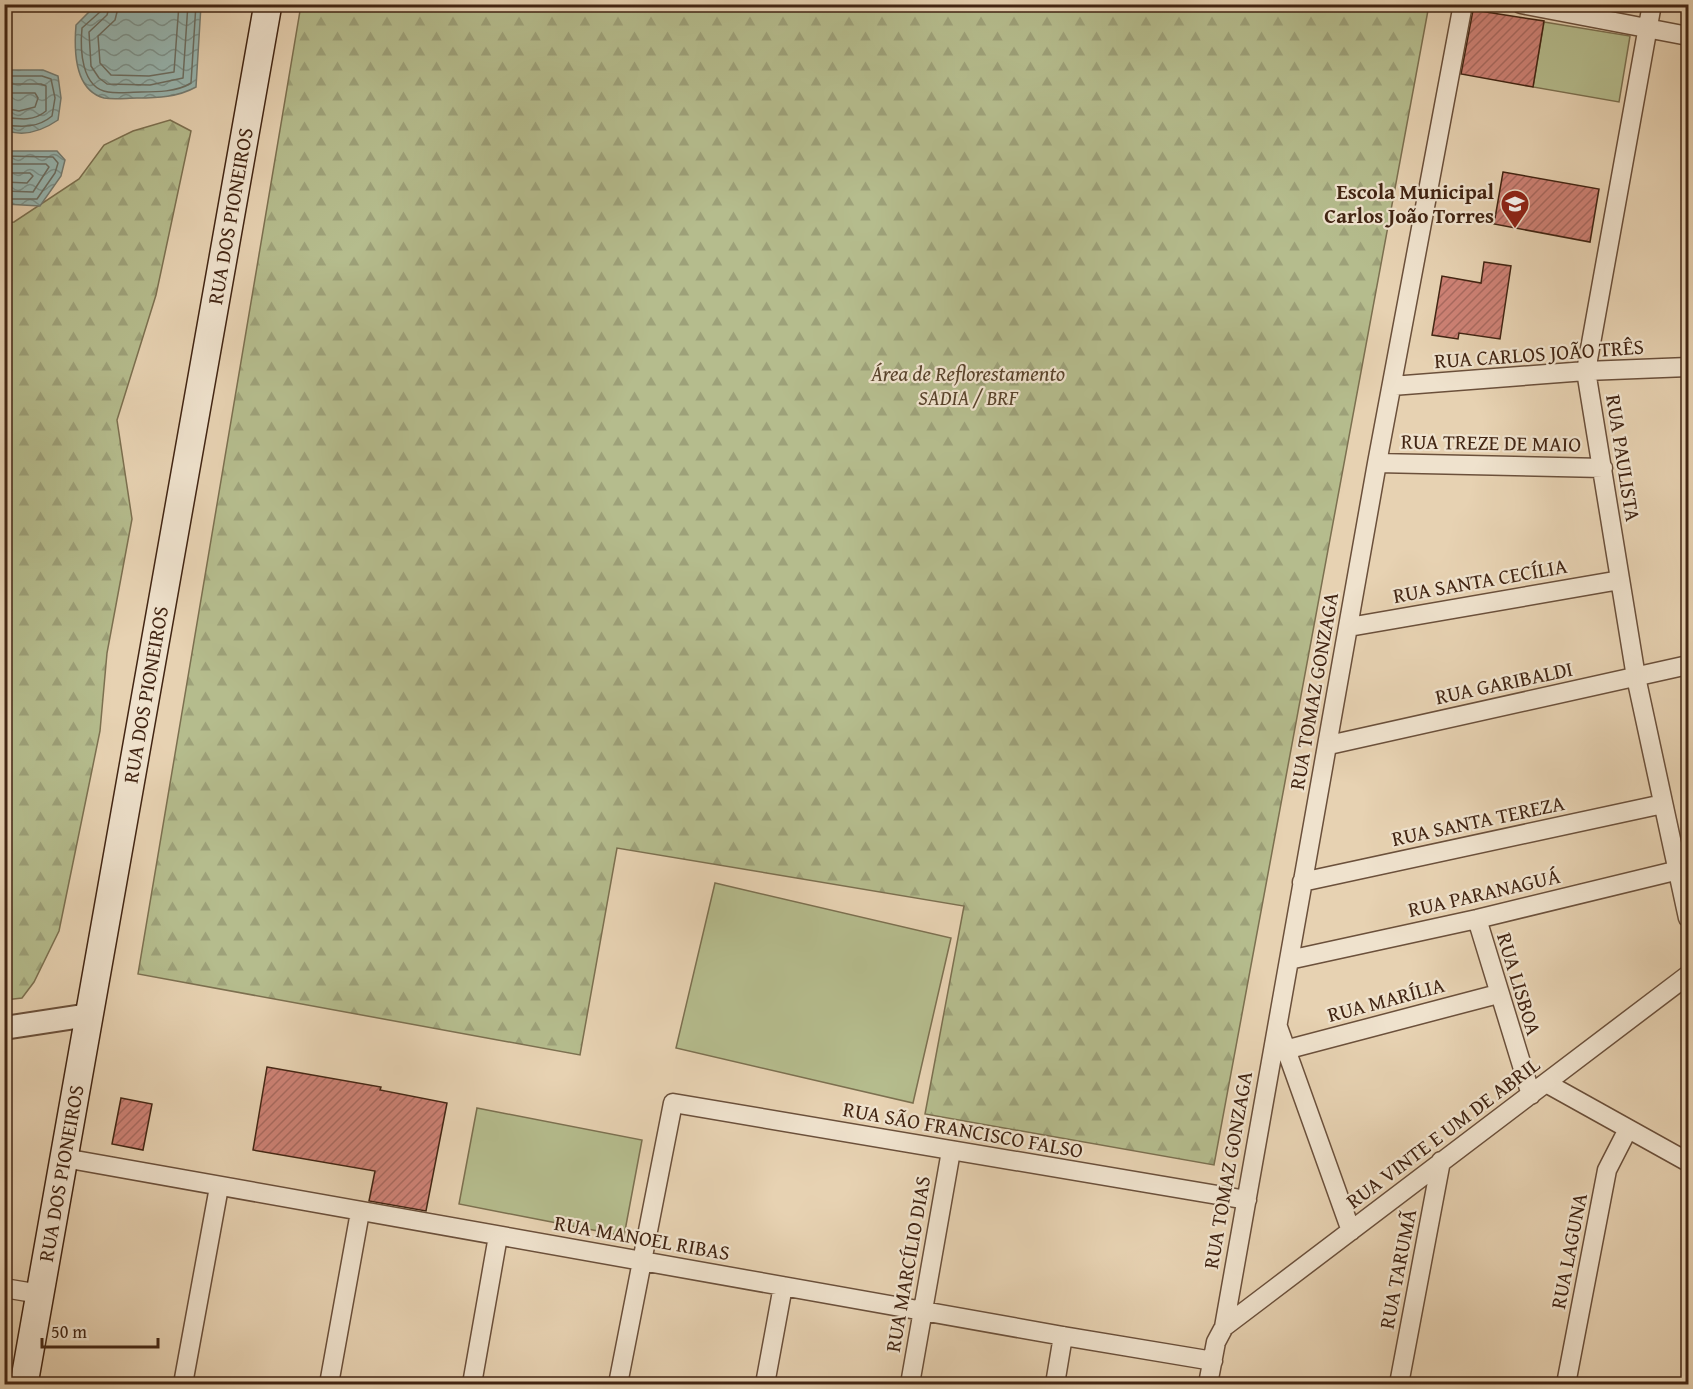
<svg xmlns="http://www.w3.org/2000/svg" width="1693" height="1389" viewBox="0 0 1693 1389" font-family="'Gentium Book Plus',serif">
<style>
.grass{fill:#b5bc8d;stroke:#7c7050;stroke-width:1.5}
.forest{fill:url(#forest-firs);stroke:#7c7050;stroke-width:1.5}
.water{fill:url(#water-waves);stroke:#757c72;stroke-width:1.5}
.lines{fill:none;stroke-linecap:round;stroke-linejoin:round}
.shore{stroke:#6c6e62;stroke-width:1.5}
.building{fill:url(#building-hatch);stroke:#422513;stroke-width:1.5}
.minor-casing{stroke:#6b503b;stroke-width:21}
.tertiary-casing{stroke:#6b503b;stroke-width:26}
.secondary-casing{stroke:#422513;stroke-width:30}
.minor{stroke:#efe2cd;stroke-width:18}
.tertiary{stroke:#efe2cd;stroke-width:22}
.secondary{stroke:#efe2cd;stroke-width:27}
.labels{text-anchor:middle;stroke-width:4.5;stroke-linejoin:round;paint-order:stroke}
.poi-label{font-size:21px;font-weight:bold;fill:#422513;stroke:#efe2cd;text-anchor:end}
.street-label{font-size:21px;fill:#422513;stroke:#efe2cd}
.park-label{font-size:21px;font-style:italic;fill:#59432b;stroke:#efe2cd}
</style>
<defs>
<pattern id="forest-firs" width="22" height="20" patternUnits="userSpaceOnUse" patternTransform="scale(1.5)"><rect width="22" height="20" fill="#b5bc8d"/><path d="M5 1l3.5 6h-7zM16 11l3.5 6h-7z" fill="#9da179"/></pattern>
<pattern id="water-waves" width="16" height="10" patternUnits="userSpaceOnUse" patternTransform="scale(1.5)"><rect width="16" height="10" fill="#97b6b1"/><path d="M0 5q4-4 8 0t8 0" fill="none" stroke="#7d948f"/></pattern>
<pattern id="building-hatch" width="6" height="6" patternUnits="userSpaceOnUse" patternTransform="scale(1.5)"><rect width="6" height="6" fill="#ce8276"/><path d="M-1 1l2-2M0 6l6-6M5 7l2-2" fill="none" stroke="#a96a60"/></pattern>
</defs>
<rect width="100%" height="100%" fill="#e7d2b2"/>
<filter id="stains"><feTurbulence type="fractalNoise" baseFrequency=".00333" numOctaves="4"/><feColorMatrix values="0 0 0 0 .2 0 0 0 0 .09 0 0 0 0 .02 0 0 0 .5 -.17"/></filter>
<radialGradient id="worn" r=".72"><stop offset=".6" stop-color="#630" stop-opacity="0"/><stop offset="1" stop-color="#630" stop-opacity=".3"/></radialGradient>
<!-- grass -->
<path class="grass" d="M 1544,22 L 1630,36 L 1619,102 L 1533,87 Z
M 715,883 L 951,938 L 913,1103 L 676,1048 Z
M 477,1108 L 642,1140 L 624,1236 L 459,1204 Z"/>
<!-- forest -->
<path class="forest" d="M 301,5 L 1429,5 L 1214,1165 L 925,1114 L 964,906 L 617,848 L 580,1055 L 138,974 Z
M 170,120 L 191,131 L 156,295 L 117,420 L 132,519 L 107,653 L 100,731 L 59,931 L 34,982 L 22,998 L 5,1000 L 5,223 L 14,222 L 79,179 L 104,145 L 133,131 Z"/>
<!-- water -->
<path class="water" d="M 102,5 L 201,5 L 196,87 C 178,97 158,98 137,98 C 127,98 114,100 104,98 C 74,90 74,49 76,25 L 92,9 Z
M 5,70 L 43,70 L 58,76 L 61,98 L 58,120 C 42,131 23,137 5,130 Z
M 4,151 L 57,151 L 65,160 L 61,176 L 40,206 L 5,204 Z"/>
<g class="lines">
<!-- shore -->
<path class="shore" d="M 102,4 L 101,11 L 82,28 C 80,49 81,88 108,92 C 118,94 130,92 141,92 C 156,92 177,92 191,83 L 196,4
M 110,4 L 107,15 L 89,32 L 91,66 L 99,78 L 107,84 L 150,85 L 183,78 L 188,4
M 119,4 L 115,20 L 98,36 L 100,63 L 111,75 L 149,76 L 174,72 L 179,4
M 4,76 L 42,76 L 51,79 L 55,98 L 52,116 C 38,128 22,127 4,125
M 4,84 L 41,84 L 46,86 L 46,111 C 33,122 19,119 4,117
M 4,93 L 35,93 L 38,98 L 35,107 L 19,111 L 4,108
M 4,156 L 53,157 L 58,163 L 55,173 L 37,199 L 4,199
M 4,164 L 46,164 L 49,167 L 33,192 L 4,191
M 4,173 L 30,173 L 33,176 L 27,183 L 4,182"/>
</g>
<!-- building -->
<path class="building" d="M 1473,10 L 1544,21 L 1533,87 L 1461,74 Z
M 1503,172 L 1599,189 L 1590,242 L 1494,224 Z
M 1484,262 L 1511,266 L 1500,339 L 1459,333 L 1458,339 L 1432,335 L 1442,276 L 1481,283 Z
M 267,1067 L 381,1087 L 380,1090 L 447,1103 L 426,1211 L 369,1201 L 375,1171 L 253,1150 Z
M 121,1098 L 152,1104 L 143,1150 L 112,1144 Z"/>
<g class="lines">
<!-- minor casing -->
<g class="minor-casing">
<path id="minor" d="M 1521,4 L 1688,36
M 1652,4 L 1586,371 L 1636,677 L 1688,918
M 1392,386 L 1586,371 L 1688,367
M 1377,463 L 1603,468
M 1349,627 L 1620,580
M 1329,745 L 1688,665
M 1302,882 L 1663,804
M 1477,919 L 1531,1095
M 1289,960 L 1477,919 L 1687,868
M 1278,1027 L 1351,1231
M 1285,1050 L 1498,994
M 1546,1083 L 1688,1162
M 64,1158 L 1063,1336 L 1213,1361
M 4,1288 L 40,1294
M 1224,1327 L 1688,975
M 183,1384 L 219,1187
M 329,1384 L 360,1212
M 472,1384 L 498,1236
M 618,1384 L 673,1103 L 1247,1200
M 765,1384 L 783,1286
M 910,1384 L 951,1151
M 1055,1384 L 1063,1336
M 1208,1384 L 1216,1342 L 1224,1327 L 1377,463 L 1463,4
M 1399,1384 L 1441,1161
M 1566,1384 L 1607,1170 L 1628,1129"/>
</g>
<!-- tertiary casing -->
<g class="tertiary-casing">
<path id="tertiary" d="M 4,1028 L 89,1015"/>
</g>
<!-- secondary casing -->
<g class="secondary-casing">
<g id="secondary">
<path id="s1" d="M 24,1384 L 268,4"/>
</g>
</g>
<!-- minor -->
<use href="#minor" class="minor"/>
<!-- tertiary -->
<use href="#tertiary" class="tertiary"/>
<!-- secondary -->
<use href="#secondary" class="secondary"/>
</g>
<!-- icons -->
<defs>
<g id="school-pin" transform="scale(1.5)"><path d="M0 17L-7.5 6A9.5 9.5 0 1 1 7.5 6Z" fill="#8f2418" stroke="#efe2cd"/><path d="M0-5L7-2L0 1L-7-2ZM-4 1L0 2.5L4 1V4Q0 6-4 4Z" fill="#fff"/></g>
</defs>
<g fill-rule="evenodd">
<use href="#school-pin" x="1515" y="204"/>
</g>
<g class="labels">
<!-- poi labels -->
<g class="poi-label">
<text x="1494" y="199">Escola Municipal<tspan x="1494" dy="24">Carlos João Torres</tspan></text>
</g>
<!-- street labels -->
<g class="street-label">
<text dy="7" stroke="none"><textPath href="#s1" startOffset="1186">RUA DOS PIONEIROS</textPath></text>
<text transform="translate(1539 354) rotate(-4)" y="7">RUA CARLOS JOÃO TRÊS</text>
<text transform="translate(1491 443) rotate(1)" y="7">RUA TREZE DE MAIO</text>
<text transform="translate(1623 458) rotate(81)" y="7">RUA PAULISTA</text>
<text transform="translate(1480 581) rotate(-10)" y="7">RUA SANTA CECÍLIA</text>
<text transform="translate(1504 683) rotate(-12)" y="7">RUA GARIBALDI</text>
<text transform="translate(1314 691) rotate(-80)" y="7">RUA TOMAZ GONZAGA</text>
<text dy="7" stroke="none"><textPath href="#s1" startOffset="700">RUA DOS PIONEIROS</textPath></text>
<text transform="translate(1478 821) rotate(-12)" y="7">RUA SANTA TEREZA</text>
<text transform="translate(1484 893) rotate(-13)" y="7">RUA PARANAGUÁ</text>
<text transform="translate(1519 984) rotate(73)" y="7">RUA LISBOA</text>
<text transform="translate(1386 1000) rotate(-15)" y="7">RUA MARÍLIA</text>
<text transform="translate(963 1130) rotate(10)" y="7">RUA SÃO FRANCISCO FALSO</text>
<text transform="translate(1443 1133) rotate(-37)" y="7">RUA VINTE E UM DE ABRIL</text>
<text transform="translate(1228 1170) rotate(-80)" y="7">RUA TOMAZ GONZAGA</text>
<text dy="7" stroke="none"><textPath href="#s1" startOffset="214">RUA DOS PIONEIROS</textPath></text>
<text transform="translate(642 1238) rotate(10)" y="7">RUA MANOEL RIBAS</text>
<text transform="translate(1569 1251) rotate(-79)" y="7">RUA LAGUNA</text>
<text transform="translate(908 1264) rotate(-80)" y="7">RUA MARCÍLIO DIAS</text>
<text transform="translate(1398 1269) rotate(-79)" y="7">RUA TARUMÃ</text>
</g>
<!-- park labels -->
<g class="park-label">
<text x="968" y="381">Área de Reflorestamento<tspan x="968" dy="24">SADIA / BRF</tspan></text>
</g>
</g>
<!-- margin -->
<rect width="1693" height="1389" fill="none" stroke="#e7d2b2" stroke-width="24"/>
<rect x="6" y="6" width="1681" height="1377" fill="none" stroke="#422513" stroke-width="3"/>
<rect x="12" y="12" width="1669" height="1365" fill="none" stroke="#422513" stroke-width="1.5"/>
<!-- scale -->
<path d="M42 1338v9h116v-9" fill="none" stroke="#422513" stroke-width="3"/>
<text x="51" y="1338" font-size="18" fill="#422513" stroke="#efe2cd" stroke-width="4.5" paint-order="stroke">50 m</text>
<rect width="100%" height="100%" filter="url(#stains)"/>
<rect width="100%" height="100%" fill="url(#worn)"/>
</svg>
